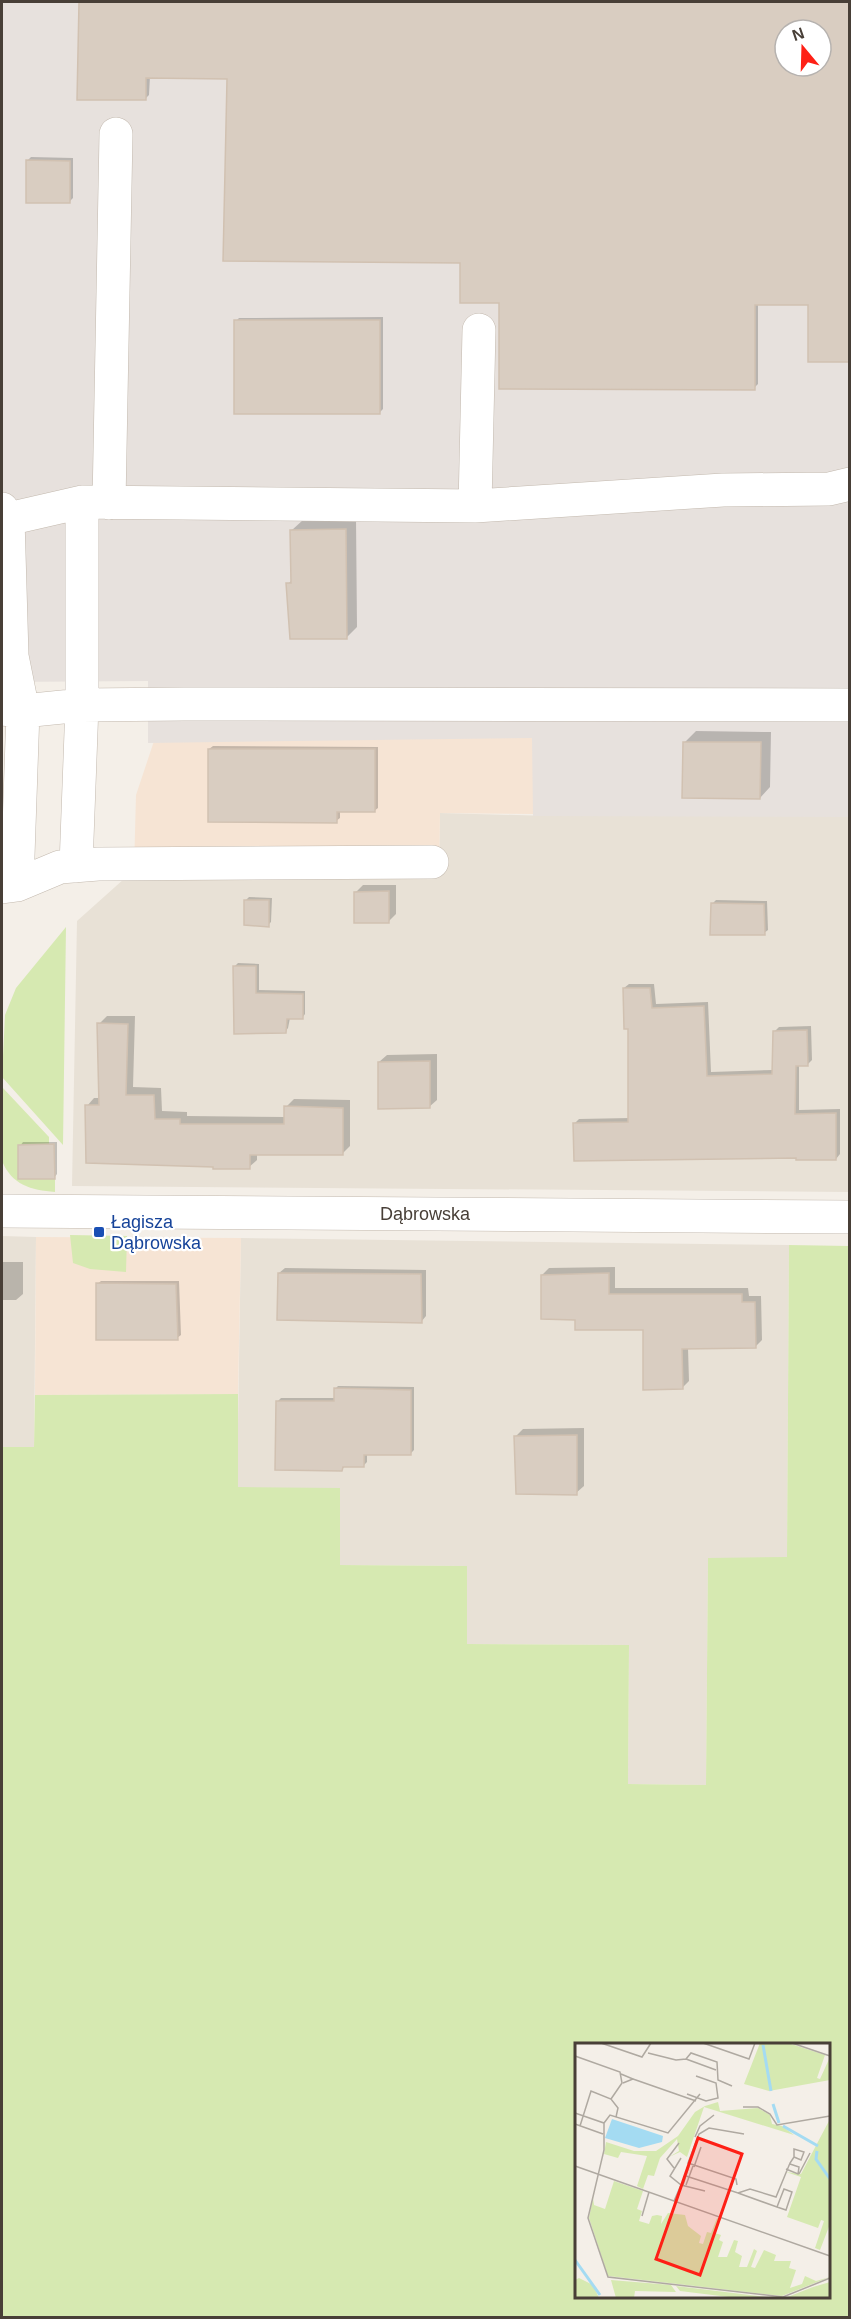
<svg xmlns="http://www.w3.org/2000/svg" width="851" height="2319" viewBox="0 0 851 2319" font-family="Arial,sans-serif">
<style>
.residential{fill:#e8e1d6}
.commercial{fill:#f6e4d4}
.industrial{fill:#e7e1dd;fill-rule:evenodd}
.green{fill:#d6e9b1;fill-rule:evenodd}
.shadow{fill:#0003;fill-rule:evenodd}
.building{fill:#d9cdc1;stroke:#d1c1b1;stroke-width:1.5;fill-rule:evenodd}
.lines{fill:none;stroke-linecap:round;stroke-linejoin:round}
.minor-casing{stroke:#c3b9ae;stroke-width:34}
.minor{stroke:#fff;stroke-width:33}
.transit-dot{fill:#1a4fb4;stroke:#fff;stroke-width:2}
.labels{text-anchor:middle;stroke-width:4.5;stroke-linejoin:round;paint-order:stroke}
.street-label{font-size:18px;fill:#483f37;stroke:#fff}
.transit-label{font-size:18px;fill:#164399;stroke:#fff;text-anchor:start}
.inset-river{fill:none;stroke:#a4dbf2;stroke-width:3}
.inset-road{fill:none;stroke:#afa9a1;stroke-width:1.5}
.view{fill:#fe2016;fill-opacity:0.15;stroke:#fe2016;stroke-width:3}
.inset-edge{fill:none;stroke:#483f37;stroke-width:3}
</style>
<rect width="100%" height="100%" fill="#f4efe8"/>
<!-- residential -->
<path class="residential" d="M 440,813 L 550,816 L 849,816 L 849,1192 L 72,1186 L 77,921 L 134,870 L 439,870 Z
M 2,1236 L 36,1237 L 34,1447 L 2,1447 Z
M 241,1238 L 789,1245 L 787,1558 L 708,1558 L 706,1785 L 628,1784 L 629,1645 L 467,1644 L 467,1566 L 340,1565 L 237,1487 Z"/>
<!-- commercial -->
<path class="commercial" d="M 155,738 L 533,738 L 533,814 L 440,813 L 439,871 L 134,870 L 136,795 Z
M 36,1237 L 241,1238 L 238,1394 L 35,1395 Z"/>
<!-- industrial -->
<path class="industrial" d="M 2,2 L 849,2 L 849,817 L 533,816 L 532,738 L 148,743 L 148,681 L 2,682 ZM 785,30 L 821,30 L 821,66 L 785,66 Z"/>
<!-- green -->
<path class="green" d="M 66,927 L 63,1145 L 2,1077 L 5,1015 L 16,988 Z
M 2,1087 L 49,1137 L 49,1144 L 18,1145 L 18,1179 L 55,1179 L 55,1192 C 31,1190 12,1185 2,1161 Z
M 70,1235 L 127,1236 L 126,1272 L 90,1269 L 73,1263 Z
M 789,1245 L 849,1246 L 849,2317 L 2,2317 L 2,1447 L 34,1447 L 35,1395 L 238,1394 L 238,1487 L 340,1488 L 340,1565 L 467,1566 L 467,1644 L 629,1645 L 628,1784 L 706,1785 L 708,1558 L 787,1557 ZM 576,2044 L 828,2044 L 828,2296 L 576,2296 Z"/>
<!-- shadow -->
<path class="shadow" d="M 80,2 L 850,2 L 850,360 L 809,360 L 810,304 L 758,303 L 758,384 L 754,388 L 500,302 L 462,262 L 229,77 L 150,76 L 149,95 L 145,99 L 79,98 ZM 785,30 L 821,30 L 821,66 L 785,66 Z
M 31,157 L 73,158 L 73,198 L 69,202 L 27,161 Z
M 383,317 L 383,409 L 380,412 L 236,321 L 239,318 Z
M 356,518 L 357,627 L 346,638 L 288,584 L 292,580 L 292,530 L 303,520 Z
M 696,731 L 771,732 L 770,787 L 760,798 L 685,742 Z
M 213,746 L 378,747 L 378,808 L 374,811 L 340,811 L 340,818 L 336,821 L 209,749 Z
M 363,885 L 396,885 L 396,914 L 388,922 L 356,892 Z
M 249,897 L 272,898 L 271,922 L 268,925 L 246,900 Z
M 716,900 L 767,901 L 768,930 L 764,933 L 712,904 Z
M 238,963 L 259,964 L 259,990 L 305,991 L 305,1014 L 302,1018 L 290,1018 L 288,1028 L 285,1032 L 234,967 Z
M 629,984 L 654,984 L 656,1004 L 708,1002 L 711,1072 L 773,1070 L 775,1031 L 779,1027 L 811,1026 L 812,1060 L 808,1064 L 799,1064 L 799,1110 L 840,1109 L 840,1154 L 836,1159 L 798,1156 L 575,1123 L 579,1119 L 630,1118 L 629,1027 L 624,988 Z
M 107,1016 L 135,1016 L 133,1087 L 161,1088 L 162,1111 L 187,1112 L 187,1116 L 286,1117 L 286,1107 L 294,1099 L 350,1100 L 350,1146 L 342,1154 L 257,1154 L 257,1160 L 249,1167 L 214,1166 L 87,1106 L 94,1098 L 100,1098 L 99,1024 Z
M 437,1054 L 437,1100 L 429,1107 L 379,1062 L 387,1055 Z
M 23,1142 L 57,1142 L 57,1174 L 54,1178 L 20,1146 Z
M 2,1262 L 23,1262 L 23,1294 L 16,1300 L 2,1300 Z
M 615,1267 L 615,1288 L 748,1288 L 749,1296 L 761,1296 L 762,1340 L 755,1347 L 688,1348 L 689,1381 L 682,1388 L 644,1328 L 576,1318 L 542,1275 L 549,1268 Z
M 285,1268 L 426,1270 L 426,1316 L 421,1322 L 279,1273 Z
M 101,1281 L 179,1281 L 181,1335 L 177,1338 L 97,1284 Z
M 338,1386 L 414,1387 L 414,1450 L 411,1453 L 367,1454 L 367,1462 L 364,1465 L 345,1466 L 342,1469 L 277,1402 L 281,1398 L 335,1398 L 335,1389 Z
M 584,1428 L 584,1486 L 576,1493 L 516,1436 L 523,1429 Z"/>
<!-- building -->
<path class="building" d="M 79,2 L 849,2 L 849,362 L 808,362 L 808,305 L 755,305 L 755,390 L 499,389 L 499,303 L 460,303 L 460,263 L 223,261 L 227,79 L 146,78 L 146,100 L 77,100 ZM 785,30 L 821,30 L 821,66 L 785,66 Z
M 26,160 L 70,161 L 70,203 L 26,203 Z
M 234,320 L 380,320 L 380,414 L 234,414 Z
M 346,529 L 347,639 L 290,639 L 286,583 L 291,583 L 290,530 Z
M 683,742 L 761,742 L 760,799 L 682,798 Z
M 208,749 L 375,749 L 375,812 L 337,812 L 337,823 L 208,822 Z
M 389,891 L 389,923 L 354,923 L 354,892 Z
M 244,900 L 269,900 L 269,927 L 244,925 Z
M 711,903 L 764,904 L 765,935 L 710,935 Z
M 233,966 L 256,966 L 256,993 L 303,994 L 303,1019 L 287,1019 L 286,1033 L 234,1034 Z
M 623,988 L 650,988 L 652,1008 L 704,1006 L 707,1076 L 772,1074 L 773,1031 L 807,1030 L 808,1066 L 796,1066 L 795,1114 L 836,1113 L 836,1160 L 796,1160 L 796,1158 L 574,1161 L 573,1123 L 628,1122 L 628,1029 L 624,1029 Z
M 97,1023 L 128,1024 L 126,1095 L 154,1095 L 155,1119 L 180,1119 L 180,1124 L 284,1124 L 284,1106 L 343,1108 L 343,1155 L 250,1155 L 250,1169 L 213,1169 L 213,1167 L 86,1163 L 85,1105 L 99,1105 Z
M 430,1061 L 430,1108 L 378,1109 L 378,1062 Z
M 54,1144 L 55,1179 L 18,1179 L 18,1145 Z
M 278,1273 L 421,1274 L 422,1323 L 277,1320 Z
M 609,1273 L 609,1294 L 742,1294 L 742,1302 L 755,1302 L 756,1348 L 682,1349 L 683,1389 L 643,1390 L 643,1330 L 575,1330 L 575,1320 L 541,1319 L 541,1275 Z
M 96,1283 L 176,1284 L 178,1340 L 96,1340 Z
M 334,1388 L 411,1390 L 411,1455 L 364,1455 L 364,1467 L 343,1467 L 342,1471 L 275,1470 L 276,1401 L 334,1401 Z
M 577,1435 L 577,1495 L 516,1494 L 514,1436 Z"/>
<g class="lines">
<!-- minor casing -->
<g class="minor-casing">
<path id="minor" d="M 109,503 L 116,134
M 475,506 L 479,330
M 2,509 L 8,519 L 82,502 L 475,506 L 723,490 L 829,489 L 850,484
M 8,519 L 12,656 L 23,711 L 17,885
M 2,709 L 23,711 L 82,705 L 184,704 L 850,705
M 76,866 L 82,705 L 82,502
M 2,887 L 17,885 L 60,867 L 98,864 L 432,862
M 2,1211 L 850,1217"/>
</g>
<!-- minor -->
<use href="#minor" class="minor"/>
</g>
<!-- markers -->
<rect class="transit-dot" x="93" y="1226" width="12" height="12" rx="3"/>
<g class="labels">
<!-- street labels -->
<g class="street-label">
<text x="425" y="1220">Dąbrowska</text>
</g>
<!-- transit labels -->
<g class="transit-label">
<text x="111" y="1228">Łagisza<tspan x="111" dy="21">Dąbrowska</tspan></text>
</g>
</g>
<!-- overview -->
<g transform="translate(575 2043)">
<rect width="255" height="255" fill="#f4efe8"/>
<path d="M 185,0 L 213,0 L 250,12 L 242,35 L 245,36 L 255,14 L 255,37 L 194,48 L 169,41 ZM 143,59 L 145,68 L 183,65 L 195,72 L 197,81 L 207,83 L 219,92 L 129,64 L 112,114 L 105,109 L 94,114 L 104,108 L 102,96 L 85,115 L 79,133 L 73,132 L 68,146 L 62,143 L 72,113 L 46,109 L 43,115 L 29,111 L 31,99 L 59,108 L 81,108 L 103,93 L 120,69 L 130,63 ZM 255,76 L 255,181 L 245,207 L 240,205 L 249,178 L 246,177 L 243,185 L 212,174 L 226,134 L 211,129 L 226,131 ZM 39,138 L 68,148 L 62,166 L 67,168 L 64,178 L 74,181 L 77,173 L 82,172 L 87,173 L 86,181 L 93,170 L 110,172 L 113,183 L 126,193 L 124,200 L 128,201 L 132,189 L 136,190 L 142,175 L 145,176 L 140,190 L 146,192 L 144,197 L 148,199 L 143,214 L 152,214 L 159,197 L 163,198 L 160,209 L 167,213 L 164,224 L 172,224 L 179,206 L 182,208 L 176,224 L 180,225 L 189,207 L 201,212 L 199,218 L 216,218 L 214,225 L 221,227 L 215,245 L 227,241 L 230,233 L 241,238 L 255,234 L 207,253 L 33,233 L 14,175 L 18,155 L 19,162 L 30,166 ZM 4,235 L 18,242 L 24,255 L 0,255 L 0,237 ZM 36,237 L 96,242 L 101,249 L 60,248 L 59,255 L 41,255 ZM 255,239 L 255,255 L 210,255 L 238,244 ZM 101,243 L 199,255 L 162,255 L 105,248 Z" fill="#d6e9b1"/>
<path d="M 37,76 L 88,93 L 87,99 L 64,105 L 30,95 Z" fill="#a4dbf2"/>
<path class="inset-river" d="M 188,2 L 196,48M 198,61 L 204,80M 208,83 L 243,103M 242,108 L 241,116 L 255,136M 0,217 L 25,252"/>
<path class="inset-road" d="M 26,0 L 67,14 L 76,0M 128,0 L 174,16 L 180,0M 217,0 L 255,13M 73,10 L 101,17 L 111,16 L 116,10 L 142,19 L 143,37 L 157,43M 0,13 L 45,29 L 47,40 L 36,56M 111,16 L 141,27M 46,31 L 58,36 L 48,40M 58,36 L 121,58M 112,51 L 131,58 L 143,55 L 141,40 L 121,33M 168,64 L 183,64 L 195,71 L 202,82 L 255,73M 0,70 L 29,80 L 35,72 L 93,90 L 125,51M 29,80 L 29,107 L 13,175 L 33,234 L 208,254 L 255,235M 0,81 L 28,91M 5,83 L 16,48 L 36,56 L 43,65 L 41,74M 120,94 L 125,83 L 139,72M 0,123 L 255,213M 119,124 L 126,104M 99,125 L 92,116 L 104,100M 211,126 L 223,131 L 224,124 L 215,121M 224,131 L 235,110M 111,133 L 163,150 L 175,146 L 201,154 L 215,120 L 219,114 L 226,117 L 229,109 L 219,106 L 219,114M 106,142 L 130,148M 108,142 L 114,123M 111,142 L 118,123M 162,142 L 161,136 L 113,120 L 124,91 L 134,85 L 169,91M 163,150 L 202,164 L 211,167 L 217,149 L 209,146 L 202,164M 99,158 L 106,142 L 95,133 L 106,115M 67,173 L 74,149"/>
<path class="view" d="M 123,95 L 167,111 L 125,232 L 81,216 Z"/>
<rect width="255" height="255" class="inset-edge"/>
</g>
<!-- border -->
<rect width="851" height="2319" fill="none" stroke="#483f37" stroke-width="6"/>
<!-- north arrow -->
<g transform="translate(803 48) rotate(341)"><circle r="28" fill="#ffffff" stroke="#b6b2af" stroke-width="1.5"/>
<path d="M0-4.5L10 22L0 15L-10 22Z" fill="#fe2016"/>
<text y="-9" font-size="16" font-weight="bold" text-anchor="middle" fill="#483f37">N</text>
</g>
</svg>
